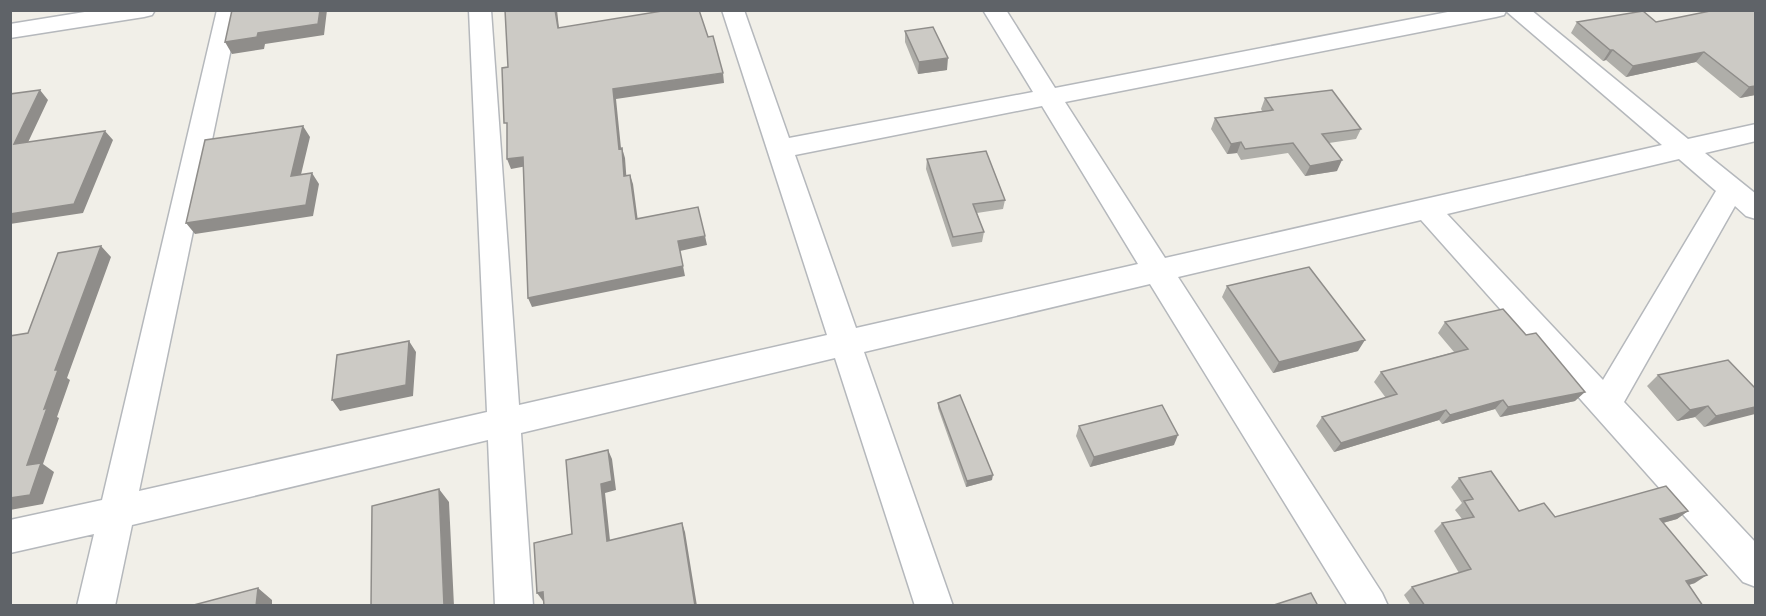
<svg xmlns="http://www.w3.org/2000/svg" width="1766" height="616" viewBox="0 0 1766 616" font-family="'PT Sans Narrow',sans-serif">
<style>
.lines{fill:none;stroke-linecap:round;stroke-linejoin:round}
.street-casing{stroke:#b5b8bc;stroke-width:3}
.street{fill:#fff;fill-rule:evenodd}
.wall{fill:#afaea9}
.shaded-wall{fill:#8f8d8a}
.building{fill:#cccac5;stroke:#8f8d8a;stroke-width:1.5}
</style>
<rect width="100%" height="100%" fill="#f1efe8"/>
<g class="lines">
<!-- street casing -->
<g class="street-casing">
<path id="street" d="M 97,10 L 155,10 L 152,15 L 144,17 L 10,38 L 10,24 Z
M 217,10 L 239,10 L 139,491 L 487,412 L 469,10 L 491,10 L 519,405 L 827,335 L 722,10 L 744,10 L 789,138 L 1033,92 L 983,10 L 1006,10 L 1055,88 L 1458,10 L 1531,10 L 1688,139 L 1756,124 L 1756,141 L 1705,153 L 1756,194 L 1756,219 L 1746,216 L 1735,206 L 1624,402 L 1756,543 L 1756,587 L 1743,582 L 1421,220 L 1178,277 L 1382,593 L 1388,606 L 1348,606 L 1150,284 L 864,352 L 953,606 L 915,606 L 835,358 L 521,433 L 533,606 L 495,606 L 488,440 L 132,525 L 115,606 L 77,606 L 94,534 L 10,553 L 10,520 L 102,500 ZM 1506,11 L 1662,145 L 1165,258 L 1065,102 L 1496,17 L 1504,15 ZM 1042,106 L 1138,264 L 856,328 L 795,155 ZM 1679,159 L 1716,191 L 1603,380 L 1447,214 Z"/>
</g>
<!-- street -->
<use href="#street" class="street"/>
</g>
<!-- wall -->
<path class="wall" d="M 1715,10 L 1755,95 L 1740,98 L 1696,62 L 1626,77 L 1606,60 L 1603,61 L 1571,33 L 1577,22 L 1656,22 Z
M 905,31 L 947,70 L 918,74 L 905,42 Z
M 1265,98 L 1361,129 L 1356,139 L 1329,143 L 1337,171 L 1305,176 L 1288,153 L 1241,160 L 1237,153 L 1227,154 L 1211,129 L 1215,118 L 1262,111 L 1261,109 Z
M 927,159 L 1005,200 L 1003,209 L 977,213 L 984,232 L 982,242 L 952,247 L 926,169 Z
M 1227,286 L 1358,351 L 1273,373 L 1222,297 Z
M 1445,322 L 1575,401 L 1500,417 L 1495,409 L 1442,424 L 1439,420 L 1334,452 L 1316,426 L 1322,417 L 1386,398 L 1374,382 L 1381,372 L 1454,352 L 1438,333 Z
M 1658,375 L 1755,388 L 1704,427 L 1695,417 L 1677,421 L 1647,386 Z
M 938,403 L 992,480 L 966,487 L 938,408 Z
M 1079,426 L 1174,445 L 1090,467 L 1076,436 Z
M 1459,478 L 1519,511 L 1555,517 L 1688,511 L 1677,519 L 1663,523 L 1695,583 L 1689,585 L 1703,606 L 1411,606 L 1404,595 L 1412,587 L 1459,573 L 1434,531 L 1442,523 L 1462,519 L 1455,510 L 1462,503 L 1451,487 Z"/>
<!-- shaded-wall -->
<path class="shaded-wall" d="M 320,10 L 327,10 L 324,35 L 265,44 L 264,49 L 232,54 L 225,42 L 258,33 Z
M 555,10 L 557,10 L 560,37 L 558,28 Z
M 1610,50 L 1613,50 L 1606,60 L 1603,61 Z
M 1704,52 L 1696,62 L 1626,77 L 1633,66 Z
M 948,58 L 947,70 L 918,74 L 919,62 Z
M 723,73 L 724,83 L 616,99 L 622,158 L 619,149 L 613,89 Z
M 1755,86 L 1755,95 L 1740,98 L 1749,87 Z
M 40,90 L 48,100 L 23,153 L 14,144 Z
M 303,126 L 310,137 L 298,187 L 291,176 Z
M 105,131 L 113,140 L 83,213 L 10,224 L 10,214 Z
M 1241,142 L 1237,153 L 1227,154 L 1231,144 Z
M 622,148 L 625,158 L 627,185 L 624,176 Z
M 523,157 L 527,166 L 511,169 L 507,159 Z
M 1342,160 L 1337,171 L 1305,176 L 1310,166 Z
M 312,173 L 319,184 L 313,216 L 195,234 L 186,223 Z
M 630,175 L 633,184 L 639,229 L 636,219 Z
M 705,236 L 707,245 L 680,251 L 685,276 L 532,307 L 528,298 L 678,241 Z
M 101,246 L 111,257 L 67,378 L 70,380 L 57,417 L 59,418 L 43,464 L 54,472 L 43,504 L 10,510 L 10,498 L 27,465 L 55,370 Z
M 1365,340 L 1358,351 L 1273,373 L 1279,362 Z
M 409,341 L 416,352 L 413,396 L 340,411 L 332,400 Z
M 1585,392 L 1575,401 L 1500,417 L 1508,407 Z
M 1503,400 L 1495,409 L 1442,424 L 1450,415 Z
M 1708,406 L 1695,417 L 1677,421 L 1690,410 Z
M 1755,407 L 1755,414 L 1704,427 L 1716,416 Z
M 1446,410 L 1439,420 L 1334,452 L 1341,443 Z
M 1178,435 L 1174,445 L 1090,467 L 1094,457 Z
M 608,450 L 612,459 L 616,490 L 605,493 L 611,550 L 607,541 L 601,484 Z
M 993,475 L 992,480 L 966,487 L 967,481 Z
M 439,489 L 449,502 L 454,606 L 444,606 Z
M 1688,511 L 1677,519 L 1648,527 L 1660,519 Z
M 682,523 L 685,532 L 697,606 L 695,606 Z
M 1707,575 L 1695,583 L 1674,589 L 1686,581 Z
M 258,588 L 272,600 L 272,606 L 256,606 Z
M 543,592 L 549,600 L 543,601 L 537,593 Z"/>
<!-- building -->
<path class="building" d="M 232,10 L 320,10 L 318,24 L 258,33 L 257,37 L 225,42 Z
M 505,10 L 555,10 L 558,28 L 668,10 L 699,10 L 708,37 L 713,36 L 723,73 L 613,89 L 619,149 L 622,148 L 624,176 L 630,175 L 636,219 L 698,207 L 705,236 L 678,241 L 683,266 L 528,298 L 523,157 L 507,159 L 507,123 L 504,123 L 502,68 L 508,67 Z
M 1715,10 L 1755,10 L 1755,86 L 1749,87 L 1704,52 L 1633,66 L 1613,50 L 1610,50 L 1577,22 L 1643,11 L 1656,22 Z
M 933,27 L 948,58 L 919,62 L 905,31 Z
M 40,90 L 14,144 L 105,131 L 74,204 L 10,214 L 10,94 Z
M 1332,90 L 1361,129 L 1322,134 L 1342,160 L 1310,166 L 1293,143 L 1245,149 L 1241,142 L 1231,144 L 1215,118 L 1273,110 L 1265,98 Z
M 303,126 L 291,176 L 312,173 L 306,205 L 186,223 L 205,140 Z
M 986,151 L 1005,200 L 973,204 L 984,232 L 953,237 L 927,159 Z
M 101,246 L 55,370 L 58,370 L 44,409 L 47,408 L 27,465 L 41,463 L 30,495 L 10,498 L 10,336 L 28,333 L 58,253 Z
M 1309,267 L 1365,340 L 1279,362 L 1227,286 Z
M 1503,309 L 1526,335 L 1536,333 L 1585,392 L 1508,407 L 1503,400 L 1450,415 L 1446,410 L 1341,443 L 1322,417 L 1397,394 L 1381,372 L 1468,349 L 1445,322 Z
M 409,341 L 406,385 L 332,400 L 337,355 Z
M 1728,360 L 1755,388 L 1755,407 L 1716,416 L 1708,406 L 1690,410 L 1658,375 Z
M 960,395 L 993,475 L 967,481 L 938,403 Z
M 1162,405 L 1178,435 L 1094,457 L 1079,426 Z
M 608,450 L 612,481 L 601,484 L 607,541 L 682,523 L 695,606 L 544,606 L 543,592 L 537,593 L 534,543 L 572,534 L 566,460 Z
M 1491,471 L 1519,511 L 1544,503 L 1555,517 L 1666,486 L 1688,511 L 1660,519 L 1707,575 L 1686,581 L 1703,606 L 1425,606 L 1412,587 L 1471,569 L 1442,523 L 1474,517 L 1464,501 L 1473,499 L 1459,478 Z
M 439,489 L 444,606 L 371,606 L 372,506 Z
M 258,588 L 256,606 L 190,606 Z
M 1311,593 L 1318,606 L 1274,605 Z"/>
<!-- border -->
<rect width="1766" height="616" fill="none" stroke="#5f6368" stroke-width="24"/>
</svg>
